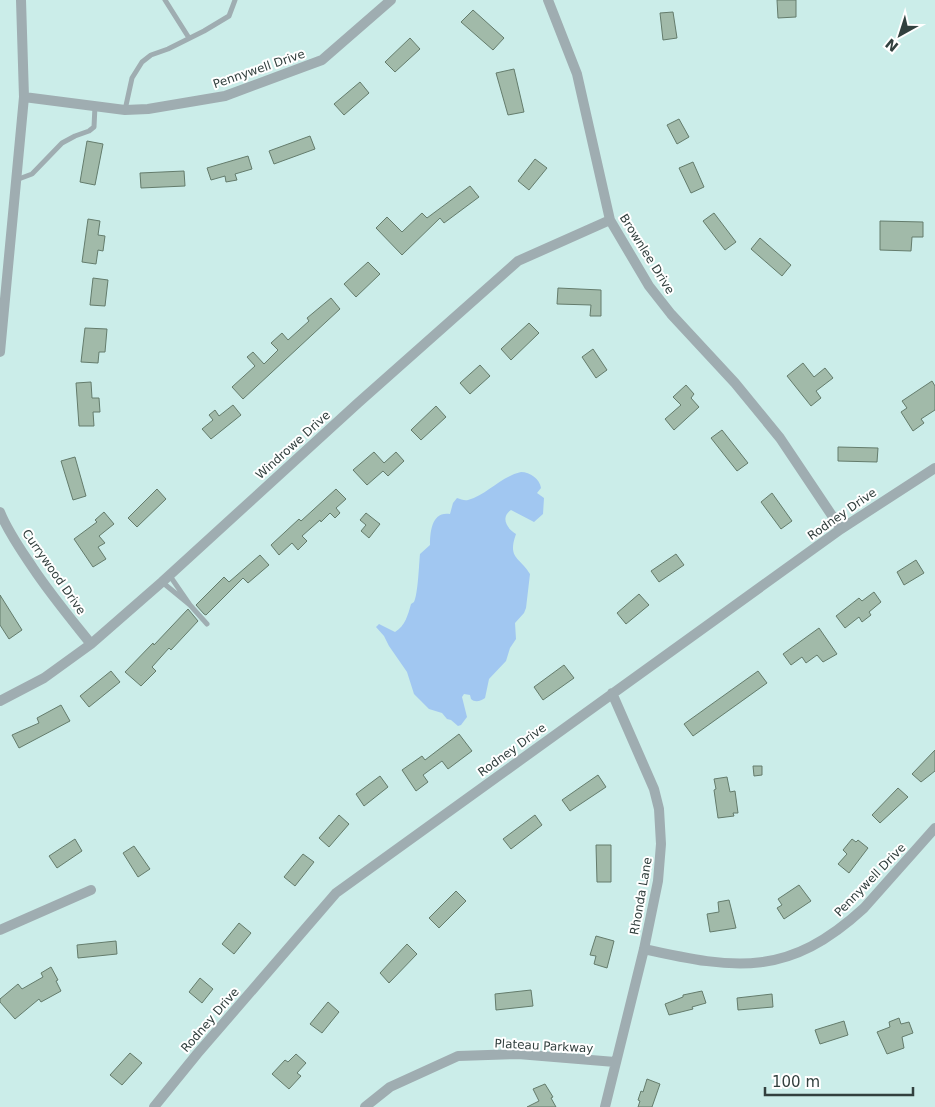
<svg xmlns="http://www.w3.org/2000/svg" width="935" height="1107" viewBox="0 0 935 1107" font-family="'DejaVu Sans',sans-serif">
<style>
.water{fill:#a1c7f1}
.building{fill:#a1baa9;stroke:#647c6c}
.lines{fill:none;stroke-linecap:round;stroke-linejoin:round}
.lane{stroke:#9fadb1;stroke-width:5}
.street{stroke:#9fadb1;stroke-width:10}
.labels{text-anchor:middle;stroke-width:4;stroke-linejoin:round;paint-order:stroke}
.street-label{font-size:12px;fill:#32403e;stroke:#fff}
</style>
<rect width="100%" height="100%" fill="#cbede9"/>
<!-- water -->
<path class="water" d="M 521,472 C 530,472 540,479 541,488 L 537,493 L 544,498 L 543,514 L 534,522 L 511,510 C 500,517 507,529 516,534 C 507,559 520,557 530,574 L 526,608 L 524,613 L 515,623 L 516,639 L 510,648 L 506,661 L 489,679 L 485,698 C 481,701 475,703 471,699 L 470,695 L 464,694 L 462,697 L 467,717 L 461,725 L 458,726 L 451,720 L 447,719 L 442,713 L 429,709 L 414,694 L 407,672 L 389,646 L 384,636 L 376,627 L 379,624 L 395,632 C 405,626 408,615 411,604 L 414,602 C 418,594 419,564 420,554 L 430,545 C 430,531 432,511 450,514 L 453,503 L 457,498 C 461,499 464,501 468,500 C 488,494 500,477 521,472 Z"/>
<!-- building -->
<path class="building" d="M 777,0 L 796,0 L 796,17 L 778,18 Z
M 473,10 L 504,38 L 493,50 L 461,22 Z
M 673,12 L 677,38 L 663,40 L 660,13 Z
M 410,38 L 420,49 L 395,72 L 385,62 Z
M 514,69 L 524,112 L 508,115 L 496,73 Z
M 360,82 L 369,93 L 344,115 L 334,104 Z
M 679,119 L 689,137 L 677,144 L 667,125 Z
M 310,136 L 315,149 L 274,164 L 269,151 Z
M 87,141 L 103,144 L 95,185 L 80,182 Z
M 248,156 L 252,169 L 235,174 L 237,180 L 226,182 L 225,176 L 211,180 L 207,168 Z
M 535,159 L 547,168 L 529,190 L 518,181 Z
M 693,162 L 704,187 L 691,193 L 679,168 Z
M 184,171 L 185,186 L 141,188 L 140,173 Z
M 470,186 L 479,197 L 444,223 L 440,218 L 402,255 L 376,228 L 387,217 L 402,232 L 422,213 L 427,218 Z
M 714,213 L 736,242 L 725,250 L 703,221 Z
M 88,219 L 100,221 L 98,235 L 105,236 L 103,251 L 98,250 L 96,264 L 82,262 Z
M 880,221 L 923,222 L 923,237 L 912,237 L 911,251 L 880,250 Z
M 760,238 L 791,265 L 782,276 L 751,249 Z
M 368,262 L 380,274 L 356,297 L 344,284 Z
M 93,278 L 108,280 L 105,306 L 90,305 Z
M 558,288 L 601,290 L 601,316 L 590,316 L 591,305 L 557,304 Z
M 331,298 L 340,309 L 243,399 L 232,387 L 255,366 L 247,357 L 253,352 L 264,364 L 278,350 L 271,343 L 282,333 L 288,340 L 309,321 L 307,318 Z
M 529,323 L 539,333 L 511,360 L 501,349 Z
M 85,328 L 107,329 L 105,352 L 99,352 L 98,363 L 81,362 Z
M 593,349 L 607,370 L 596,378 L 582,357 Z
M 803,363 L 814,377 L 825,368 L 833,378 L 816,391 L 821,398 L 811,406 L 787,376 Z
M 480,365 L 490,376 L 470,394 L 460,383 Z
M 932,381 L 935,386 L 935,410 L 921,419 L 924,423 L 913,431 L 901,412 L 907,408 L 902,401 Z
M 91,382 L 92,398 L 99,398 L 100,412 L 93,412 L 94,426 L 79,426 L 76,383 Z
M 686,385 L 694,394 L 691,398 L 699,407 L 674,430 L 665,419 L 681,405 L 673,397 Z
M 233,405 L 241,415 L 211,439 L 202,429 L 213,420 L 209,415 L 215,410 L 219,416 Z
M 436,406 L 446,417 L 421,440 L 411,430 Z
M 722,430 L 748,463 L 737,471 L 711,438 Z
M 838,447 L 878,448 L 877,462 L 838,461 Z
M 374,452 L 384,463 L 396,452 L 404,461 L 388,476 L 383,471 L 367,485 L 353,470 Z
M 75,457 L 86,496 L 73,500 L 61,461 Z
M 157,489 L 166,499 L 137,527 L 128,518 Z
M 336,489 L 346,499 L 336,508 L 340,513 L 335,518 L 330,513 L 321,522 L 320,520 L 302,536 L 307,541 L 298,550 L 292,543 L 279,555 L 271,545 L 299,519 L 301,521 Z
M 772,493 L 792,521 L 781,529 L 761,502 Z
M 104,512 L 114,524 L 99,536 L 105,543 L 98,547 L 106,559 L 93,567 L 74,539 L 97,522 L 95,520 Z
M 366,513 L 380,524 L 369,538 L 361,531 L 366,525 L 360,520 Z
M 676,554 L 684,565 L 659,582 L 651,571 Z
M 260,555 L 269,565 L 248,583 L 243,578 L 206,615 L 204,614 L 196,605 L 224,577 L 229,582 Z
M 916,560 L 924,573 L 904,585 L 897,572 Z
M 874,592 L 881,602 L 869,612 L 871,615 L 862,622 L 859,617 L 845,628 L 836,616 L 859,598 L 862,601 Z
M 639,594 L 649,605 L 626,624 L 617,613 Z
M 0,595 L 22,630 L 9,639 L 0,625 Z
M 188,609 L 198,621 L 171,650 L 169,648 L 152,667 L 156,671 L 141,686 L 125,672 L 153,643 L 154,645 Z
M 819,628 L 837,654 L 823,662 L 817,655 L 806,663 L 802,657 L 791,665 L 783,654 Z
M 564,665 L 574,678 L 543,700 L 534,687 Z
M 111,671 L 120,682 L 89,707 L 80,696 Z
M 758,671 L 767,683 L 693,736 L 684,724 Z
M 61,705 L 70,721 L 19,748 L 12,735 L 39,723 L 37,718 Z
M 459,734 L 472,751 L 448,769 L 442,761 L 423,775 L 428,782 L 416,791 L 402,770 L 422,756 L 425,760 Z
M 935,750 L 935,771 L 921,782 L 912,774 Z
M 753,766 L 762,766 L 762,775 L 754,776 Z
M 598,775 L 606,787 L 570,811 L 562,800 Z
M 380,776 L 388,787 L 364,806 L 356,794 Z
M 727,777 L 730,792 L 735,791 L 738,813 L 733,813 L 734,816 L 718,818 L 714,790 L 716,789 L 714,779 Z
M 898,788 L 908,797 L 880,823 L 872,815 Z
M 339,815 L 349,824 L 329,847 L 319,838 Z
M 535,815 L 542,825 L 511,849 L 503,839 Z
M 75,839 L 82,851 L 57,868 L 49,856 Z
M 852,839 L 856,842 L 858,840 L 868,848 L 849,873 L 838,864 L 847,854 L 843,850 Z
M 596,845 L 611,845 L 611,882 L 597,882 Z
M 134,846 L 150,869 L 138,877 L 123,853 Z
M 303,854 L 314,862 L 295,886 L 284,877 Z
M 799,885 L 811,901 L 784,919 L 777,908 L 782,905 L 778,899 Z
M 456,891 L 466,901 L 439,928 L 429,918 Z
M 729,900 L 736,928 L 710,932 L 707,914 L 719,912 L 718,902 Z
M 239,923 L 251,933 L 234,954 L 222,944 Z
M 596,936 L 614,941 L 607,968 L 594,964 L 596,956 L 590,955 Z
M 116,941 L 117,954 L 78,958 L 77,945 Z
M 407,944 L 417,954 L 389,983 L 380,973 Z
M 51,967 L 58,980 L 56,981 L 61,991 L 41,1002 L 39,999 L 15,1019 L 0,1002 L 0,999 L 18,984 L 22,989 L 43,977 L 41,973 Z
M 200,978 L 213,989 L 202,1003 L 189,992 Z
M 531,990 L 533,1006 L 496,1010 L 495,994 Z
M 702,991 L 706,1003 L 692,1007 L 693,1009 L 669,1015 L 665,1004 L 683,997 L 683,995 Z
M 772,994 L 773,1007 L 738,1010 L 737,998 Z
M 328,1002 L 339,1012 L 322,1033 L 310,1024 Z
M 899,1018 L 901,1024 L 909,1022 L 913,1033 L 902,1037 L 904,1048 L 887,1054 L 877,1032 L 890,1027 L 889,1022 Z
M 844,1021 L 848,1035 L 820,1044 L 815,1030 Z
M 130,1053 L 142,1063 L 122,1085 L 110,1075 Z
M 296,1054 L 306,1063 L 297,1073 L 301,1076 L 289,1089 L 272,1074 L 285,1060 L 288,1062 Z
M 647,1079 L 660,1084 L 652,1107 L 638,1107 L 640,1101 L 638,1100 L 641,1091 L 643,1092 Z
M 545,1084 L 553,1097 L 551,1098 L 556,1107 L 527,1107 L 539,1101 L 533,1089 Z"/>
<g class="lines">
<!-- lane -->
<path class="lane" d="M 165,0 L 189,38
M 125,110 L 132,78 L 142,62 L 151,55 L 168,49 L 204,31 L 229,16 L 235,0
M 16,180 L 32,174 L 62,143 L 75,136 L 89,131 L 94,127 L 95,106
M 162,582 L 190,605 L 170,576
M 190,605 L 207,624"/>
<!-- street -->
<path class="street" d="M 548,0 L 577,74 L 610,220 L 649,286 L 671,314 L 735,383 L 780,438 L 841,529
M 24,97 L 125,110 L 148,109 L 225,96 L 322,60 L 391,0
M 0,352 L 24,97 L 21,0
M 0,512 C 8,532 21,550 33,568 C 51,595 71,619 91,644
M 0,701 L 44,678 L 91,644 L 162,582 L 358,403 L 518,261 L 610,220
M 0,930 L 91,890
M 644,949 C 737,970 789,977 864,908 L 935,828
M 154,1107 L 197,1054 L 336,893 L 841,529 L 935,468
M 365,1107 L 390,1087 L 458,1056 L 518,1054 L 615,1062
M 605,1107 L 644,949 L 658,881 L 661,844 L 659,809 L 654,789 L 612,693"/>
</g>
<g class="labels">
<!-- street labels -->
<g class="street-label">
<text transform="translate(259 69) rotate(-19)" y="4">Pennywell Drive</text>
<text transform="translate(647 254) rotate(58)" y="4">Brownlee Drive</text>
<text transform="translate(293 445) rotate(-42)" y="4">Windrowe Drive</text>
<text transform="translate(842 514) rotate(-35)" y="4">Rodney Drive</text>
<text transform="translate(54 572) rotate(55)" y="4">Currywood Drive</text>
<text transform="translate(512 750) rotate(-36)" y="4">Rodney Drive</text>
<text transform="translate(870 880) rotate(-46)" y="4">Pennywell Drive</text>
<text transform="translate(641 896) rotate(-80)" y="4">Rhonda Lane</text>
<text transform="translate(210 1020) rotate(-49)" y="4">Rodney Drive</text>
<text transform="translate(544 1046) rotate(3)" y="4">Plateau Parkway</text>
</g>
</g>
<!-- north arrow -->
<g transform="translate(900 35) rotate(219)" stroke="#ffffff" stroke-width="4" paint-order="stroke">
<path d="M0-4L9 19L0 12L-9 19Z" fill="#32403e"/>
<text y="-8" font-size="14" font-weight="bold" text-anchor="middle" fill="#32403e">N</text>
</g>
<!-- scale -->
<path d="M765 1087v8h148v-8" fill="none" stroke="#32403e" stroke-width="2.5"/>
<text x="772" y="1087" font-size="15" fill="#32403e" stroke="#ffffff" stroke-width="4" paint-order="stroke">100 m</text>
</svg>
